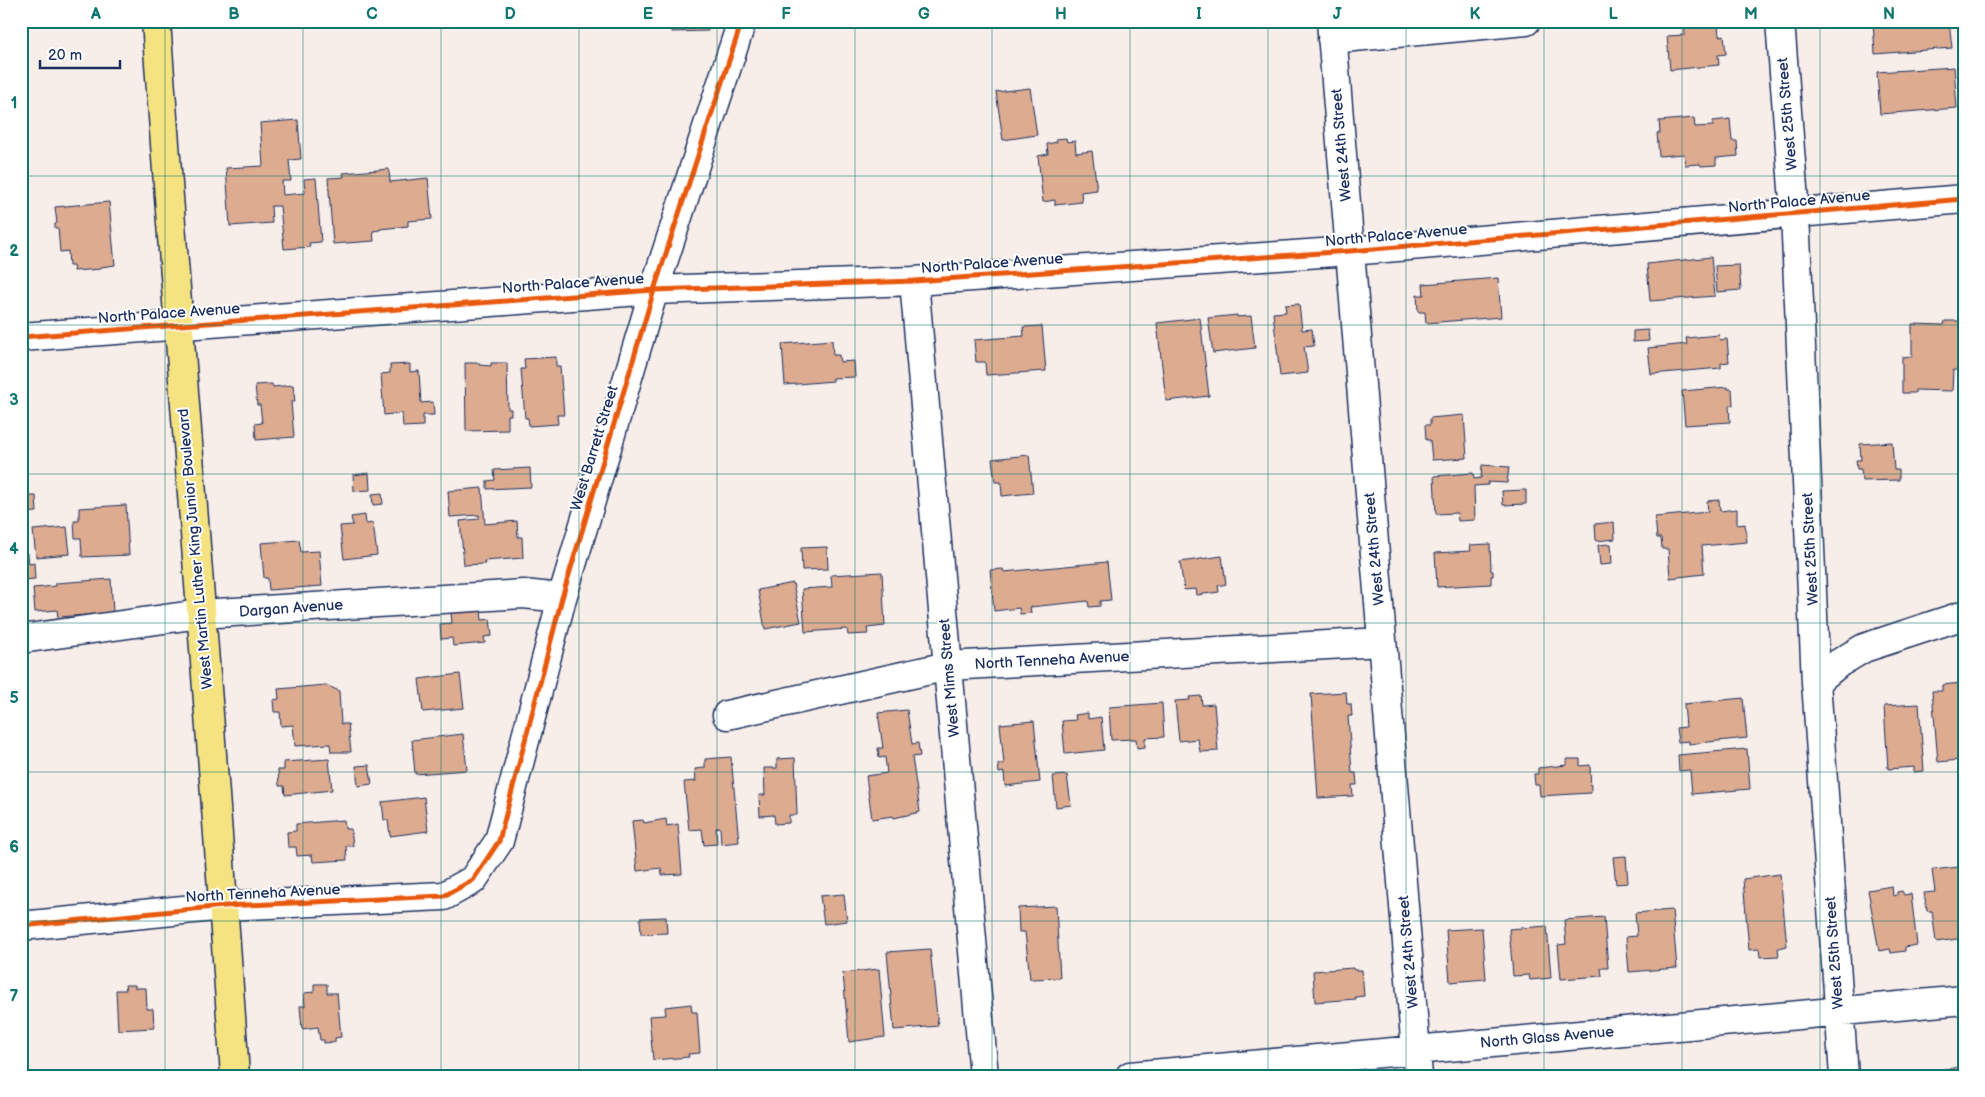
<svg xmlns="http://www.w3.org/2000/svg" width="1985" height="1097" viewBox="0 0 1985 1097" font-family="'Balsamiq Sans',sans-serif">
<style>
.building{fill:#ddab90;stroke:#1b2f5e}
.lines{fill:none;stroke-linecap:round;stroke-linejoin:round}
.minor-casing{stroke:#1b2f5e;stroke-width:31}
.major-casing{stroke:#1b2f5e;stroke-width:31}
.minor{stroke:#fff;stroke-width:28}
.major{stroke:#f5e382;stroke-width:28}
.cycleway-casing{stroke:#fff;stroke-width:8}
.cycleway{stroke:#e8590c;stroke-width:5}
.grid{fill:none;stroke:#0f766e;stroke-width:1;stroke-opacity:0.55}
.labels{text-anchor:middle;stroke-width:4;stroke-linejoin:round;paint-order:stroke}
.street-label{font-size:15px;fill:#1b2f5e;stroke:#fff}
.neatline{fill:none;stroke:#0f766e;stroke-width:2}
.grid-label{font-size:16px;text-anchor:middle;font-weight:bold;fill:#0f766e}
</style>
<rect width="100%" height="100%" fill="#f8eee9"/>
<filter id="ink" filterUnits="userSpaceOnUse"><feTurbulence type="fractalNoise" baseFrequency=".02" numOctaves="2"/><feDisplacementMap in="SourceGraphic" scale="10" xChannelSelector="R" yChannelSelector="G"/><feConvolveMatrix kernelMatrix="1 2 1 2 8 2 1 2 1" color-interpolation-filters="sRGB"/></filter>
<g filter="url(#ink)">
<!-- building -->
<path class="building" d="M 671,21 L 708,21 L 708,31 L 672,32 Z
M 1706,21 L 1706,26 L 1718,25 L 1719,36 L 1724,35 L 1726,54 L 1718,55 L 1719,65 L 1670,70 L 1667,36 L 1685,35 L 1684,23 Z
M 1873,21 L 1949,21 L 1952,48 L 1875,54 Z
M 1954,67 L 1957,108 L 1880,114 L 1877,72 Z
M 1030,88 L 1037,135 L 1003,140 L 996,92 Z
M 1694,118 L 1695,127 L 1713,126 L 1713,121 L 1730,119 L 1732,141 L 1737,141 L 1738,156 L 1716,158 L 1716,165 L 1701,166 L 1700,164 L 1685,165 L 1684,154 L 1659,156 L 1657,133 L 1660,133 L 1659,121 Z
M 298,120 L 301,159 L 289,160 L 291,181 L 282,181 L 283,195 L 305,193 L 304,179 L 316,178 L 321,242 L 309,243 L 310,247 L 284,249 L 280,206 L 271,206 L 272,223 L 230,226 L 226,168 L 263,166 L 260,123 Z
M 1066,138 L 1067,142 L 1075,141 L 1076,153 L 1092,151 L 1097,190 L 1081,192 L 1082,202 L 1055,205 L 1055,200 L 1043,202 L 1038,156 L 1048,154 L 1047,144 L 1057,142 L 1056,139 Z
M 389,169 L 390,182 L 428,178 L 432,219 L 408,221 L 408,226 L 380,229 L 380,230 L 373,231 L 374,241 L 333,244 L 328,178 L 344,177 L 343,173 Z
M 109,202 L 115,265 L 101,267 L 101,269 L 74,271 L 73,266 L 69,266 L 68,251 L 60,252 L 58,228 L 55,228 L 55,224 L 57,223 L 55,207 Z
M 1711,257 L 1715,296 L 1650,301 L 1647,264 Z
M 1739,265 L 1741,290 L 1717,292 L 1715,266 Z
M 1498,278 L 1501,317 L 1426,323 L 1425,312 L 1418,312 L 1417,295 L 1424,295 L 1423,284 Z
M 1299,304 L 1302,330 L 1312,329 L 1314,346 L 1304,347 L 1308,373 L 1280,376 L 1273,313 L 1286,312 L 1285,305 Z
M 1237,315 L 1237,317 L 1251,316 L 1255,348 L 1213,353 L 1208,318 Z
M 1200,318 L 1209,396 L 1166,401 L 1157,323 Z
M 1945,321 L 1964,321 L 1964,370 L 1953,370 L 1952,391 L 1915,390 L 1915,393 L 1902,393 L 1902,357 L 1912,356 L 1912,324 L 1944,325 Z
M 1042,326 L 1046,371 L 986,375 L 985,362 L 976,362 L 974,340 L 1024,336 L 1023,327 Z
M 1648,330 L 1649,341 L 1633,342 L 1633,331 Z
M 1719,335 L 1720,340 L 1727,339 L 1729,362 L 1721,363 L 1721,368 L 1651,374 L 1648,348 L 1687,344 L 1686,338 Z
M 832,340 L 833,355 L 839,355 L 840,362 L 854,361 L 855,377 L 833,378 L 833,381 L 785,385 L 782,344 Z
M 556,357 L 556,366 L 560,366 L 564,415 L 557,415 L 558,424 L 529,426 L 528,418 L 525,418 L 521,369 L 525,369 L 524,359 Z
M 465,363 L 479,363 L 479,365 L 491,366 L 491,363 L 507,363 L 508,409 L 511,409 L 511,415 L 508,415 L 508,430 L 466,431 Z
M 410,364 L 410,372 L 419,371 L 421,403 L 433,402 L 434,415 L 423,415 L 423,426 L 403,427 L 402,413 L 384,415 L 381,374 L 390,373 L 390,365 Z
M 272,384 L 273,387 L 293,385 L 295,402 L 291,402 L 294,437 L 256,440 L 255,424 L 262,423 L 260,405 L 257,405 L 255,385 Z
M 1728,387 L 1728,389 L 1732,389 L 1733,405 L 1729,405 L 1730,422 L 1685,425 L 1682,391 Z
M 1464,415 L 1467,458 L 1432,460 L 1430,440 L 1426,440 L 1425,425 L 1430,425 L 1430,418 Z
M 1892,442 L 1894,470 L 1899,470 L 1899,480 L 1862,481 L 1861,469 L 1857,469 L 1856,460 L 1861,460 L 1860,444 Z
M 1029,455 L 1033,493 L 1002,496 L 1001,482 L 995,482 L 992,459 Z
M 1482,465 L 1509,467 L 1507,483 L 1488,482 L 1488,485 L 1474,486 L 1475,520 L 1458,521 L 1457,513 L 1436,514 L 1434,476 L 1473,473 L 1474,479 L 1481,478 Z
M 530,468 L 531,487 L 487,489 L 487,481 L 495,480 L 494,470 Z
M 369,473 L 370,490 L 354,491 L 353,475 Z
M 482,488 L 485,524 L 517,521 L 518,537 L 522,537 L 523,558 L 484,561 L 485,564 L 464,565 L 460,521 L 479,519 L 479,515 L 450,517 L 448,491 Z
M 1526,490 L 1526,504 L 1503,505 L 1502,491 Z
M 382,493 L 383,504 L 373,505 L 372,494 Z
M 21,496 L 36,496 L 37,512 L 21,513 Z
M 1719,500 L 1720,511 L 1737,509 L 1737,525 L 1745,524 L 1747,542 L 1702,546 L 1704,574 L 1670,578 L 1668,549 L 1662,549 L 1661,538 L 1657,538 L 1655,517 L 1708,512 L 1707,501 Z
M 126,505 L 129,555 L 82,557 L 81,538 L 75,538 L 74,521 L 79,521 L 79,508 Z
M 365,515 L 366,524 L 373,523 L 377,555 L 344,559 L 340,526 L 353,525 L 351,517 Z
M 1614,522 L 1615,539 L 1596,541 L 1595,524 Z
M 67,527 L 70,554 L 36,557 L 33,530 Z
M 299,540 L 301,552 L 319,551 L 322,586 L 269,590 L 268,578 L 264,578 L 261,543 Z
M 1490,544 L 1491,571 L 1493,571 L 1493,576 L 1491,576 L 1491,584 L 1437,587 L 1435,553 L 1471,551 L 1470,545 Z
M 1611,544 L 1612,564 L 1600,565 L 1598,545 Z
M 827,547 L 828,569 L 802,570 L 801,548 Z
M 28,554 L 29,564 L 34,563 L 35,579 L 24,580 L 21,555 Z
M 1222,556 L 1226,584 L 1218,586 L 1219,592 L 1197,595 L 1196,589 L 1184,590 L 1180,562 Z
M 1107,562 L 1111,600 L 1100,601 L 1100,606 L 1089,607 L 1088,601 L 1030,607 L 1031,613 L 1020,614 L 1019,608 L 994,611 L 990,570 L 1003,569 L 1004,572 Z
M 882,572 L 885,626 L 867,628 L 868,634 L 848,635 L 847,629 L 805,632 L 802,589 L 832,587 L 831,575 Z
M 111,579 L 113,613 L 58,617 L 57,610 L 35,612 L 33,588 L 56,586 L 56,583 Z
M 793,583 L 801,622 L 765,629 L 758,590 Z
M 481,610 L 482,620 L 490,619 L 492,636 L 484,637 L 485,643 L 453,646 L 452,638 L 441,639 L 440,624 L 452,623 L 451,613 Z
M 460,674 L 464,708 L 423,712 L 419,679 Z
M 1962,683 L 1962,688 L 1964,688 L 1964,748 L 1959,749 L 1960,760 L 1938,762 L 1932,691 L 1942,691 L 1942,685 Z
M 326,685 L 339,691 L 341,724 L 348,724 L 351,752 L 331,752 L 330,744 L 295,746 L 293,725 L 281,726 L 280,712 L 274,712 L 273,700 L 279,699 L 278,689 Z
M 1346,692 L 1347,704 L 1351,704 L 1352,716 L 1348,716 L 1352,773 L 1356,773 L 1357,785 L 1352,785 L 1353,796 L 1318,798 L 1311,694 Z
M 1201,696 L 1202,705 L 1214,704 L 1218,751 L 1200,752 L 1198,739 L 1179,741 L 1175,701 L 1190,700 L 1189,697 Z
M 1743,698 L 1747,738 L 1689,744 L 1689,741 L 1678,742 L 1676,728 L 1686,727 L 1684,704 Z
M 1162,703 L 1164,737 L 1145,738 L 1145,747 L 1137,748 L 1136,739 L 1111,740 L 1109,707 Z
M 1919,704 L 1924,771 L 1914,772 L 1914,767 L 1888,769 L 1884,706 Z
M 907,710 L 912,744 L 918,743 L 920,756 L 912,757 L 920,812 L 894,818 L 893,816 L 872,819 L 866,776 L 887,773 L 885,757 L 879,758 L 878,748 L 883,748 L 878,713 Z
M 1088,713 L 1088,719 L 1101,717 L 1104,750 L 1065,754 L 1062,721 L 1076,720 L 1075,715 Z
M 1034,721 L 1040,782 L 1005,786 L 1004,772 L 999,773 L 998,764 L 1004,764 L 1000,724 Z
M 463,734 L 467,770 L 415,774 L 412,740 Z
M 1747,749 L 1750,789 L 1692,794 L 1690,770 L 1679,771 L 1678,755 Z
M 731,757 L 739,842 L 721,844 L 720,827 L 716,828 L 717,844 L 704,845 L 702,829 L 689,830 L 684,782 L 696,781 L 695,769 L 705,768 L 705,759 Z
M 795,758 L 797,815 L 789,815 L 789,823 L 775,824 L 774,815 L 760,816 L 759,795 L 765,795 L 764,768 L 777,768 L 777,759 Z
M 329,759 L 332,790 L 285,795 L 284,786 L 279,786 L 278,770 L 284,770 L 284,762 Z
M 1567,759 L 1580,759 L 1580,766 L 1590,765 L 1591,793 L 1540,796 L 1539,785 L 1535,785 L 1534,774 L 1538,774 L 1538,768 L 1567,765 Z
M 369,765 L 372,784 L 358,786 L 356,766 Z
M 1067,775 L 1071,805 L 1056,807 L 1053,776 Z
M 424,797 L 428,831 L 390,836 L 388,820 L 384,820 L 382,802 Z
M 666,819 L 667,826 L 678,824 L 682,874 L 662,875 L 661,868 L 637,871 L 632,821 L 643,820 L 644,823 Z
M 344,820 L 345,829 L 351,829 L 353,846 L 346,846 L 347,860 L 313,862 L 312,855 L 297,856 L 296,847 L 288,847 L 287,832 L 296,831 L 296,824 Z
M 1626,856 L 1628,883 L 1616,884 L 1613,857 Z
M 1959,867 L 1964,903 L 1964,938 L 1936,942 L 1932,911 L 1927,911 L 1924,893 L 1935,892 L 1932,870 Z
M 1780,874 L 1787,946 L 1778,948 L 1779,956 L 1760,957 L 1759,949 L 1749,950 L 1743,879 Z
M 1892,886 L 1893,896 L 1897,895 L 1897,892 L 1902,891 L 1904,895 L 1911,894 L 1917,945 L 1905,947 L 1905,951 L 1891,953 L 1890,949 L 1879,951 L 1868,890 Z
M 844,894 L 847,921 L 824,924 L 820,896 Z
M 1056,906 L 1060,978 L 1030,979 L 1025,932 L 1019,932 L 1018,908 Z
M 1672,910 L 1677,968 L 1629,972 L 1626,937 L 1637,936 L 1635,913 Z
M 666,917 L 667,933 L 641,934 L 640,918 Z
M 1604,917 L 1608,968 L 1601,968 L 1602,976 L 1561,979 L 1558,945 L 1566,944 L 1564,920 Z
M 1547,926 L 1551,978 L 1530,980 L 1529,975 L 1513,976 L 1509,929 Z
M 1482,928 L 1486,979 L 1450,982 L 1446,930 Z
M 930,949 L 938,1026 L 894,1030 L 887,952 Z
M 1353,968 L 1354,970 L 1362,970 L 1364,996 L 1355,997 L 1356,999 L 1315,1002 L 1313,971 Z
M 879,969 L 885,1037 L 849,1042 L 843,973 Z
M 314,984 L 327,984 L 327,993 L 337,993 L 341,1037 L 335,1038 L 335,1042 L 324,1043 L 324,1040 L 320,1040 L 318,1027 L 302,1029 L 300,1006 L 305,1006 L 304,993 L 314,992 Z
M 125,985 L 135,985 L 135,988 L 146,988 L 147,1009 L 153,1009 L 154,1028 L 118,1030 L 116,990 L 126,990 Z
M 691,1004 L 692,1012 L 697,1012 L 700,1053 L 688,1054 L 689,1057 L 653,1060 L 649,1016 L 666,1015 L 665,1007 Z
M 1964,1067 L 1964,1076 L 1944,1076 L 1943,1069 Z"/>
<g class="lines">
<!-- minor casing -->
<g class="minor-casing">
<path id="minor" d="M 1331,21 L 1418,1076
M 1780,21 L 1795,214 L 1816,682 L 1844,1076
M 1332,39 L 1526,21
M 914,281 L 984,1076
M 21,337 L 654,290 L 914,281 L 1350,251 L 1964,199
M 21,639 L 200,614 L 523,594 L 562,598
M 1816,682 L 1839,663 L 1864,648 L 1964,615
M 727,715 L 948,666 L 1382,642
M 21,926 L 224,906 L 444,896 L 473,880 L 499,841 L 562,598 L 654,290 L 742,21
M 1130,1076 L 1964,1000"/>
</g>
<!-- major casing -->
<g class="major-casing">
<path id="major" d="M 156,21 C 181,373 212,724 235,1076"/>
</g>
<!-- minor -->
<use href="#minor" class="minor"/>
<!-- major -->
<use href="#major" class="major"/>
<!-- cycleway casing -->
<g class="cycleway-casing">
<path id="cycleway" d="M 21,337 L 654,290 L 914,281 L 1350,251 L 1964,199
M 21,926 L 224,906 L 444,896 L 473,880 L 499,841 L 562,598 L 654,290 L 742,21"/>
</g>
<!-- cycleway -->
<use href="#cycleway" class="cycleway"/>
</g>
</g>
<!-- grid -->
<path class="grid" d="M 165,21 L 165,1076M 303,21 L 303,1076M 441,21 L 441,1076M 579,21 L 579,1076M 717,21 L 717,1076M 855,21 L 855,1076M 992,21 L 992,1076M 1130,21 L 1130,1076M 1268,21 L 1268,1076M 1406,21 L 1406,1076M 1544,21 L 1544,1076M 1682,21 L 1682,1076M 1820,21 L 1820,1076M 21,176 L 1964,176M 21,325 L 1964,325M 21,474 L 1964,474M 21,623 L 1964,623M 21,772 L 1964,772M 21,921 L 1964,921"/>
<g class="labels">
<!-- street labels -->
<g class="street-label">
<text transform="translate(1787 114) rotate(-95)" y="5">West 25th Street</text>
<text transform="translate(1341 145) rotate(-95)" y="5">West 24th Street</text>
<text transform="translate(1799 201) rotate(-5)" y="5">North Palace Avenue</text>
<text transform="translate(1396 235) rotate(-5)" y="5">North Palace Avenue</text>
<text transform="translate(992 263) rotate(-4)" y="5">North Palace Avenue</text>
<text transform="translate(573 283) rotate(-4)" y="5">North Palace Avenue</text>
<text transform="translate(169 313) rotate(-4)" y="5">North Palace Avenue</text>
<text transform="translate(594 448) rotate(-73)" y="5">West Barrett Street</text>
<text transform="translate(195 549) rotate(-95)" y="5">West Martin Luther King Junior Boulevard</text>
<text transform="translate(1374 549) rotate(-95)" y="5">West 24th Street</text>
<text transform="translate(1810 549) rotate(-93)" y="5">West 25th Street</text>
<text transform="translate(291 608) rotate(-4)" y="5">Dargan Avenue</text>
<text transform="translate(1052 660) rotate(-3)" y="5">North Tenneha Avenue</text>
<text transform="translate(949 678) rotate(-95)" y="5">West Mims Street</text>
<text transform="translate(263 893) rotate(-3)" y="5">North Tenneha Avenue</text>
<text transform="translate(1408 952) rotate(-95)" y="5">West 24th Street</text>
<text transform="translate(1834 953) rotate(-94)" y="5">West 25th Street</text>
<text transform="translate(1547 1037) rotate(-5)" y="5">North Glass Avenue</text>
</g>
</g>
<!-- margin -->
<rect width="1985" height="1097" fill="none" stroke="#fff" stroke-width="55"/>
<!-- scale -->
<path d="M40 60v8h80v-8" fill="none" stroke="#1b2f5e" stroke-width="2.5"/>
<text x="48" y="60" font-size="15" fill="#1b2f5e" stroke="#ffffff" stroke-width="4" paint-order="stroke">20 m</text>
<rect x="28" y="28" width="1930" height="1042" class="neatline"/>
<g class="grid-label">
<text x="96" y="19">A</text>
<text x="234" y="19">B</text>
<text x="372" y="19">C</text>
<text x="510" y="19">D</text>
<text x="648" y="19">E</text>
<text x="786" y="19">F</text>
<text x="924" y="19">G</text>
<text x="1061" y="19">H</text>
<text x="1199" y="19">I</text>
<text x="1337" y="19">J</text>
<text x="1475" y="19">K</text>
<text x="1613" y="19">L</text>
<text x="1751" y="19">M</text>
<text x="1889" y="19">N</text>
<text x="14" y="108">1</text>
<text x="14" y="256">2</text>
<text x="14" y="405">3</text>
<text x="14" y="554">4</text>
<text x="14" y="703">5</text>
<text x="14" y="852">6</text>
<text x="14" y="1001">7</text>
</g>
</svg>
